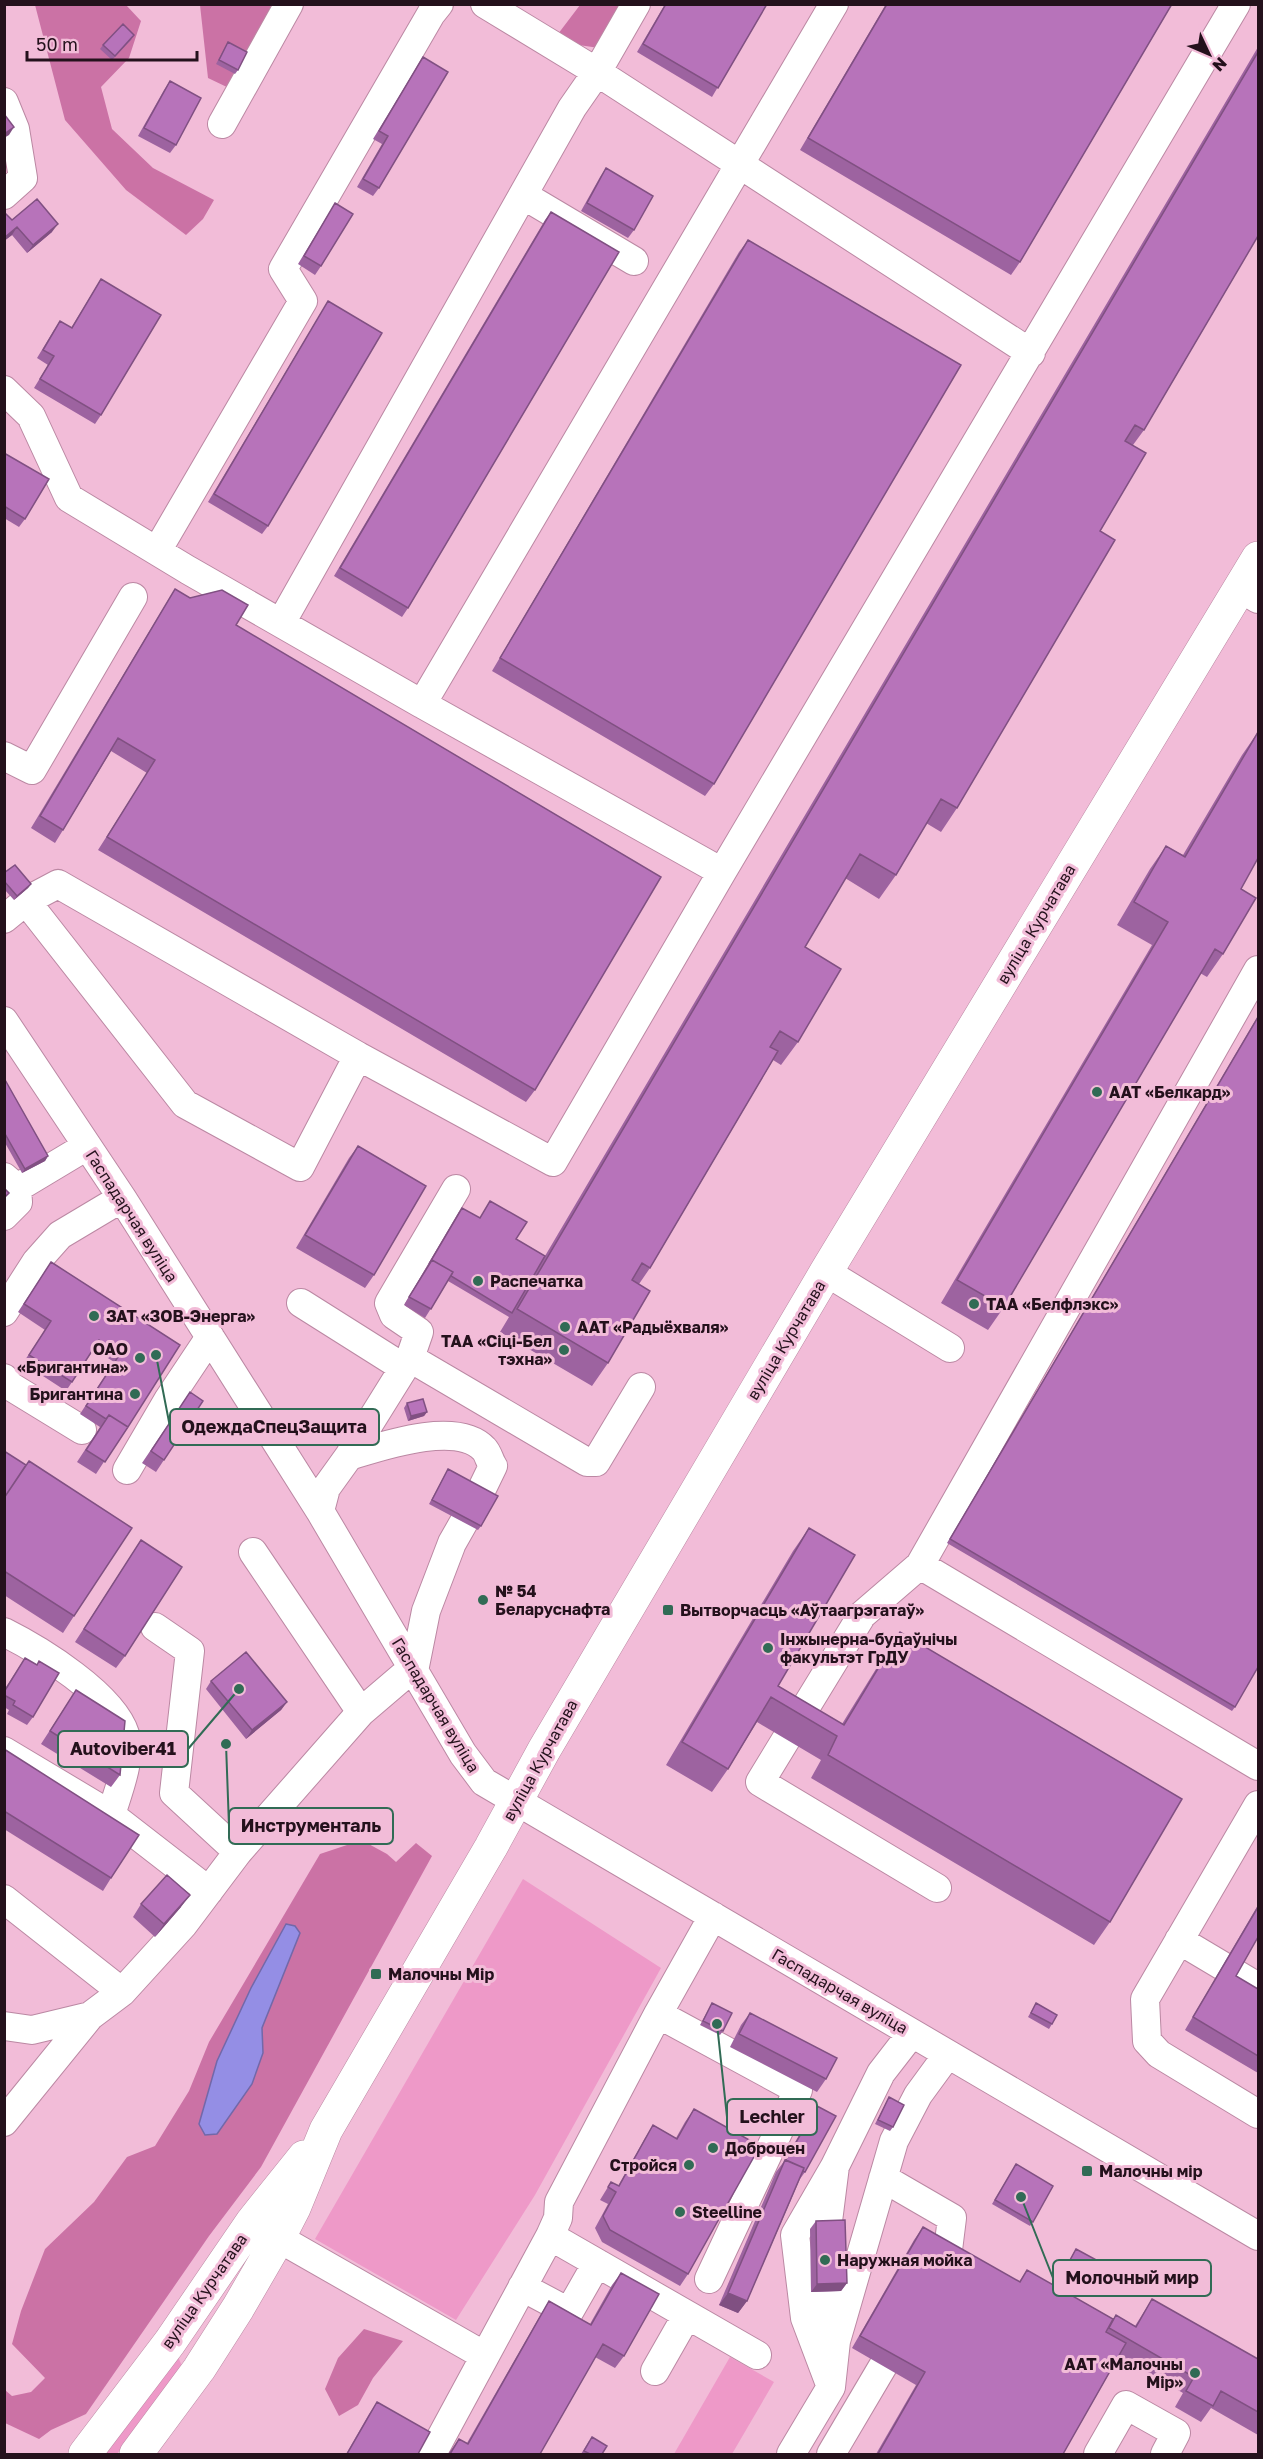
<svg xmlns="http://www.w3.org/2000/svg" width="1263" height="2459" viewBox="0 0 1263 2459" font-family="'Golos Text',sans-serif">
<style>
.green{fill:#ee99c8}
.forest{fill:#cb72a5}
.water{fill:#948ee5;stroke:#7268a9;stroke-width:1.5}
.lines{fill:none;stroke-linecap:round;stroke-linejoin:round}
.minor-casing{stroke:#bb88a3;stroke-width:30}
.major-casing{stroke:#bb88a3;stroke-width:34}
.minor{stroke:#fff;stroke-width:28}
.major{stroke:#fff;stroke-width:33}
.rail{stroke:#886477;stroke-width:4.5;stroke-dasharray:3 6;stroke-linecap:butt}
.wall{fill:#9d63a0}
.shaded-wall{fill:#805082}
.building{fill:#b773ba;stroke:#805082;stroke-width:1.5}
.poi-dot{fill:#316b55;stroke:#f2bcd8;stroke-width:2}
.labels{text-anchor:middle;stroke-width:6;stroke-linejoin:round;paint-order:stroke}
.street-label{font-size:16px;fill:#24111c;stroke:#f2bcd8}
.poi-label{font-size:16px;font-weight:bold;fill:#24111c;stroke:#f2bcd8;text-anchor:start}
.leader{fill:none;stroke:#316b55;stroke-width:2}
.callout-dot{fill:#316b55;stroke:#f2bcd8;stroke-width:2}
.callout{fill:#f2bcd8;stroke:#316b55;stroke-width:2}
.callout-label{font-size:18px;text-anchor:middle;font-weight:bold;fill:#24111c}
</style>
<rect width="100%" height="100%" fill="#f2bcd8"/>
<!-- green -->
<path class="green" d="M 523,1879 L 661,1968 L 535,2195 L 456,2320 L 315,2239 Z
M 730,2357 L 774,2382 L 732,2454 L 674,2454 Z
M 174,2358 L 179,2359 L 182,2366 L 117,2454 L 103,2454 Z"/>
<!-- forest -->
<path class="forest" d="M 35,5 L 126,5 L 141,21 L 129,58 L 101,87 L 112,129 L 153,168 L 214,200 L 203,219 L 186,235 L 126,190 L 65,120 Z
M 200,5 L 271,5 L 267,18 L 231,89 L 208,78 Z
M 580,5 L 628,5 L 599,48 L 572,44 L 558,34 Z
M 365,1842 L 387,1854 L 396,1862 L 416,1843 L 432,1856 L 261,2167 L 209,2236 L 86,2414 L 51,2430 L 39,2439 L 5,2423 L 5,2390 L 12,2396 L 31,2392 L 45,2378 L 12,2344 L 21,2311 L 45,2249 L 94,2202 L 127,2157 L 155,2146 L 189,2091 L 209,2042 L 320,1854 L 353,1843 Z
M 364,2329 L 403,2341 L 373,2378 L 358,2405 L 339,2416 L 325,2389 L 338,2358 Z"/>
<!-- water -->
<path class="water" d="M 286,1924 L 295,1926 L 300,1933 L 262,2028 L 263,2053 L 252,2084 L 217,2134 L 205,2135 L 199,2124 L 217,2061 L 251,1988 Z"/>
<g class="lines">
<!-- minor casing -->
<g class="minor-casing">
<path id="minor" d="M 485,4 L 597,72 L 636,4
M 4,102 L 15,129 L 23,178 L 4,195
M 222,124 L 289,4
M 523,195 L 634,261
M 4,390 L 31,416 L 69,498 L 188,570 L 422,704 L 834,4
M 157,551 L 303,301 L 283,269 L 431,14 L 439,4
M 1240,588 L 1258,599
M 281,623 L 572,108 L 597,72 L 1031,353
M 422,704 L 722,872
M 4,756 L 32,770 L 133,597
M 26,901 L 58,884 L 358,1056 L 553,1162 L 722,872 L 1236,4
M 4,919 L 26,901 L 185,1104 L 300,1167 L 358,1056
M 1258,970 L 920,1565 L 1258,1766
M 4,1021 L 122,1198 L 320,1511 L 463,1754 L 484,1782 L 1258,2236
M 4,1177 L 17,1188 L 18,1202 L 4,1216
M 17,1188 L 87,1146
M 826,1272 L 950,1348
M 301,1303 L 404,1368
M 4,1312 L 36,1262 L 60,1235 L 122,1198
M 410,1358 L 419,1332 L 394,1315 L 389,1303 L 456,1189
M 4,1378 L 10,1386 L 82,1430
M 127,1470 L 168,1400 L 210,1337
M 320,1511 L 326,1488 L 349,1456 L 410,1358 L 587,1462 L 596,1462 L 641,1387
M 253,1552 L 361,1712
M 920,1565 L 862,1615 L 760,1782 L 937,1888
M 155,1627 L 190,1651 L 174,1793 L 238,1852
M 4,1632 C 40,1650 113,1695 125,1734 C 132,1759 118,1791 111,1815
M 4,1751 L 111,1815 L 209,1891
M 1258,1805 L 1145,1999 L 1147,2041 L 1159,2054 L 1258,2114
M 4,1899 L 122,1992
M 1179,1940 L 1258,1987
M 658,2014 L 798,2090 L 709,2279
M 4,2026 L 32,2030 L 90,2016 L 122,1992 L 183,1925 L 238,1852 L 361,1712 L 402,1677 L 414,1671 L 426,1611 L 452,1543 L 477,1499 L 493,1466 C 490,1462 488,1453 484,1449 C 457,1420 382,1446 349,1456
M 4,2122 L 90,2016
M 883,2178 L 952,2218 L 947,2258
M 259,2227 L 485,2356 L 432,2454
M 827,2229 L 835,2166 L 881,2073 L 912,2033
M 550,2236 L 757,2355
M 522,2287 L 569,2312 L 597,2263
M 836,2341 L 894,2141 L 918,2095 L 948,2054
M 485,2356 L 550,2236 L 558,2218 L 559,2202 L 658,2014 L 713,1916
M 655,2371 L 687,2315
M 831,2387 L 805,2318 L 795,2235 L 835,2166
M 791,2454 L 831,2387 L 836,2341 L 827,2292
M 831,2454 L 883,2366
M 1098,2454 L 1126,2405 L 1176,2433 L 1165,2454"/>
</g>
<!-- major casing -->
<g class="major-casing">
<path id="major" d="M 85,2454 L 170,2342 L 252,2222 L 304,2157
M 136,2454 L 199,2369 L 238,2308 L 278,2239 L 294,2208 L 326,2130 L 491,1847 L 544,1750 L 826,1272 L 1258,558"/>
</g>
<!-- minor -->
<use href="#minor" class="minor"/>
<!-- major -->
<use href="#major" class="major"/>
<!-- rail -->
<path class="rail" d="M 4,2454 L 5,2454"/>
</g>
<!-- wall -->
<path class="wall" d="M 665,4 L 767,4 L 712,97 L 637,52 Z
M 886,4 L 1172,4 L 1020,262 L 1011,275 L 800,150 Z
M 132,39 L 112,60 L 100,49 L 103,45 Z
M 228,42 L 238,70 L 235,74 L 216,64 Z
M 1258,47 L 1258,236 L 1144,430 L 1133,445 L 1100,531 L 957,808 L 941,832 L 926,823 L 896,875 L 879,899 L 845,878 L 805,947 L 798,1042 L 781,1065 L 773,1060 L 650,1268 L 639,1284 L 608,1363 L 592,1386 L 500,1332 L 509,1317 L 448,1281 L 425,1318 L 404,1305 L 459,1212 L 516,1239 L 545,1256 Z
M 423,57 L 379,188 L 373,196 L 357,187 L 382,144 L 373,139 Z
M 170,81 L 176,145 L 170,153 L 138,136 L 164,90 Z
M 606,168 L 634,230 L 628,238 L 581,211 L 600,177 Z
M 335,203 L 321,266 L 315,275 L 298,264 Z
M 4,212 L 12,220 L 52,232 L 27,253 L 12,235 L 4,241 Z
M 551,212 L 408,608 L 402,617 L 334,576 L 545,220 Z
M 748,240 L 714,784 L 705,796 L 492,671 L 739,252 Z
M 101,279 L 101,415 L 95,424 L 34,388 L 48,365 L 37,358 L 54,330 L 60,321 L 71,328 Z
M 328,301 L 268,526 L 262,534 L 208,502 Z
M 4,453 L 25,519 L 19,527 L 4,518 Z
M 175,589 L 236,625 L 535,1090 L 526,1102 L 98,850 L 147,773 L 111,751 L 63,830 L 55,843 L 31,828 L 167,602 Z
M 1258,732 L 1241,889 L 1223,954 L 1207,977 L 1200,973 L 1004,1307 L 988,1330 L 941,1303 L 1152,945 L 1117,925 L 1150,869 L 1166,846 L 1183,855 L 1242,755 Z
M 4,873 L 31,884 L 28,888 L 14,900 L 4,889 Z
M 1258,1016 L 1235,1707 L 1232,1711 L 947,1543 Z
M 4,1078 L 48,1156 L 45,1161 L 22,1173 L 4,1141 Z
M 358,1146 L 374,1275 L 365,1288 L 296,1248 L 349,1158 Z
M 51,1262 L 180,1345 L 96,1474 L 77,1462 L 100,1427 L 80,1414 L 114,1362 L 94,1349 L 66,1391 L 23,1363 L 45,1330 L 18,1312 Z
M 190,1392 L 203,1401 L 156,1472 L 142,1463 Z
M 407,1403 L 427,1412 L 424,1416 L 408,1421 L 404,1408 Z
M 4,1451 L 74,1616 L 63,1633 L 4,1595 Z
M 448,1469 L 481,1526 L 478,1530 L 429,1504 Z
M 809,1528 L 778,1686 L 842,1724 L 884,1656 L 900,1632 L 1110,1922 L 1094,1945 L 811,1778 L 821,1760 L 757,1722 L 728,1769 L 712,1792 L 666,1765 L 793,1551 Z
M 141,1540 L 125,1656 L 116,1668 L 75,1642 Z
M 25,1658 L 37,1665 L 33,1717 L 27,1725 L 7,1714 L 9,1710 L 4,1707 L 4,1690 Z
M 211,1681 L 287,1702 L 281,1710 L 246,1739 L 206,1689 Z
M 76,1690 L 120,1775 L 111,1787 L 41,1744 Z
M 4,1749 L 111,1878 L 103,1891 L 4,1829 Z
M 141,1904 L 181,1907 L 155,1937 L 133,1917 Z
M 1258,1905 L 1258,1937 L 1236,1976 L 1258,1989 L 1258,2073 L 1185,2030 Z
M 712,2003 L 723,2031 L 720,2035 L 700,2025 Z
M 1036,2003 L 1052,2024 L 1049,2029 L 1028,2017 Z
M 750,2013 L 826,2079 L 817,2092 L 730,2047 L 741,2025 Z
M 889,2097 L 893,2127 L 890,2131 L 875,2124 Z
M 817,2106 L 805,2172 L 800,2179 L 747,2301 L 738,2313 L 719,2305 L 776,2172 L 785,2160 L 811,2114 Z
M 694,2109 L 688,2274 L 680,2286 L 602,2242 L 595,2228 L 608,2204 L 600,2200 L 611,2182 L 618,2186 L 645,2138 L 653,2125 L 676,2138 L 685,2122 Z
M 1013,2169 L 1033,2222 L 1030,2226 L 992,2204 Z
M 816,2221 L 847,2283 L 841,2291 L 811,2292 L 810,2229 Z
M 923,2227 L 1019,2282 L 1027,2270 L 1113,2319 L 1116,2315 L 1135,2326 L 1152,2299 L 1258,2359 L 1258,2435 L 1211,2408 L 1201,2422 L 1175,2407 L 1183,2393 L 1119,2356 L 1063,2454 L 876,2454 L 916,2385 L 852,2348 L 914,2240 Z
M 1076,2249 L 1095,2276 L 1092,2281 L 1066,2266 Z
M 621,2273 L 624,2356 L 615,2368 L 595,2357 L 540,2454 L 448,2454 L 459,2439 L 467,2443 L 541,2314 L 549,2301 L 590,2324 L 612,2285 Z
M 377,2402 L 418,2454 L 346,2454 L 369,2414 Z
M 589,2441 L 602,2454 L 581,2454 Z"/>
<!-- shaded-wall -->
<path class="shaded-wall" d="M 14,127 L 9,135 L 4,138 L 4,134 Z
M 58,224 L 52,232 L 27,253 L 33,245 Z
M 17,227 L 12,235 L 4,241 L 4,238 Z
M 31,884 L 28,888 L 14,900 L 17,896 Z
M 48,1156 L 45,1161 L 22,1173 L 25,1169 Z
M 427,1412 L 424,1416 L 408,1421 L 411,1416 Z
M 287,1702 L 281,1710 L 246,1739 L 252,1730 Z
M 190,1895 L 181,1907 L 155,1937 L 164,1924 Z
M 847,2283 L 841,2291 L 811,2292 L 817,2284 Z
M 728,2293 L 747,2301 L 738,2313 L 719,2305 Z"/>
<!-- building -->
<path class="building" d="M 666,4 L 767,4 L 718,88 L 643,44 Z
M 887,4 L 1172,4 L 1020,262 L 808,138 Z
M 123,24 L 134,35 L 115,56 L 103,45 Z
M 228,42 L 247,52 L 238,70 L 219,60 Z
M 1258,52 L 1258,236 L 1144,430 L 1135,425 L 1125,441 L 1146,453 L 1100,531 L 1115,540 L 957,808 L 941,799 L 896,875 L 860,854 L 805,947 L 841,969 L 798,1042 L 780,1031 L 770,1047 L 778,1051 L 650,1268 L 642,1263 L 632,1280 L 650,1291 L 608,1363 L 517,1309 Z
M 423,57 L 448,72 L 379,188 L 363,179 L 388,136 L 379,131 Z
M 170,81 L 201,98 L 176,145 L 144,128 Z
M 4,114 L 14,127 L 4,134 Z
M 606,168 L 653,196 L 634,230 L 587,203 Z
M 37,199 L 58,224 L 33,245 L 17,227 L 4,238 L 4,212 L 12,220 Z
M 335,203 L 353,214 L 321,266 L 304,256 Z
M 551,212 L 619,252 L 408,608 L 340,568 Z
M 748,240 L 961,365 L 714,784 L 500,658 Z
M 101,279 L 161,315 L 101,415 L 40,379 L 54,356 L 43,350 L 60,321 L 72,328 Z
M 328,301 L 382,333 L 268,526 L 214,494 Z
M 4,453 L 49,479 L 25,519 L 4,506 Z
M 175,589 L 190,598 L 222,590 L 248,605 L 236,625 L 661,877 L 535,1090 L 107,837 L 155,760 L 118,738 L 63,830 L 40,816 Z
M 1258,732 L 1258,858 L 1241,889 L 1256,898 L 1223,954 L 1215,949 L 1004,1307 L 957,1280 L 1168,922 L 1134,902 L 1166,846 L 1185,857 Z
M 15,865 L 31,884 L 17,896 L 4,881 L 4,873 Z
M 1258,1017 L 1258,1667 L 1235,1707 L 950,1539 Z
M 4,1078 L 48,1156 L 25,1169 L 4,1132 Z
M 358,1146 L 426,1186 L 374,1275 L 305,1235 Z
M 4,1188 L 9,1193 L 4,1198 Z
M 490,1201 L 527,1222 L 516,1239 L 545,1256 L 512,1313 L 451,1276 L 453,1272 L 432,1260 L 429,1264 L 462,1208 L 480,1218 Z
M 432,1260 L 453,1272 L 431,1309 L 409,1297 Z
M 51,1262 L 180,1345 L 128,1427 L 109,1415 L 106,1419 L 86,1406 L 120,1354 L 99,1340 L 72,1382 L 29,1355 L 51,1321 L 24,1304 Z
M 190,1392 L 203,1401 L 164,1460 L 151,1451 Z
M 423,1399 L 427,1412 L 411,1416 L 407,1403 Z
M 109,1415 L 128,1427 L 105,1462 L 86,1450 Z
M 4,1451 L 26,1465 L 4,1498 Z
M 29,1461 L 132,1528 L 74,1616 L 4,1571 L 4,1498 Z
M 448,1469 L 498,1496 L 481,1526 L 432,1500 Z
M 809,1528 L 855,1555 L 778,1686 L 844,1725 L 900,1632 L 1182,1799 L 1110,1922 L 828,1755 L 837,1736 L 771,1697 L 728,1769 L 682,1742 Z
M 141,1540 L 182,1567 L 125,1656 L 84,1629 Z
M 246,1652 L 287,1702 L 252,1730 L 211,1681 Z
M 25,1658 L 37,1665 L 39,1661 L 59,1673 L 33,1717 L 13,1705 L 15,1701 L 4,1695 L 4,1692 Z
M 76,1690 L 125,1721 L 120,1775 L 50,1731 Z
M 4,1749 L 139,1835 L 111,1878 L 4,1811 Z
M 167,1875 L 190,1895 L 164,1924 L 141,1904 Z
M 1258,1907 L 1258,1937 L 1236,1976 L 1258,1989 L 1258,2056 L 1193,2017 Z
M 712,2003 L 732,2013 L 723,2031 L 703,2021 Z
M 1036,2003 L 1057,2015 L 1052,2024 L 1031,2013 Z
M 750,2013 L 837,2058 L 826,2079 L 739,2034 Z
M 889,2097 L 904,2105 L 893,2127 L 878,2120 Z
M 817,2106 L 836,2116 L 805,2172 L 803,2171 L 804,2168 L 786,2160 Z
M 694,2109 L 760,2146 L 688,2274 L 610,2230 L 603,2216 L 616,2192 L 608,2187 L 611,2182 L 619,2186 L 653,2125 L 677,2139 Z
M 785,2160 L 804,2168 L 747,2301 L 728,2293 Z
M 1016,2164 L 1053,2186 L 1033,2222 L 995,2200 Z
M 845,2220 L 847,2283 L 817,2284 L 816,2221 Z
M 923,2227 L 1020,2282 L 1027,2270 L 1113,2319 L 1106,2332 L 1126,2343 L 1063,2454 L 878,2454 L 925,2372 L 860,2336 Z
M 1076,2249 L 1102,2263 L 1095,2276 L 1069,2262 Z
M 621,2273 L 659,2294 L 624,2356 L 603,2344 L 540,2454 L 450,2454 L 459,2439 L 468,2444 L 549,2301 L 591,2325 Z
M 1152,2299 L 1258,2359 L 1258,2412 L 1221,2391 L 1213,2406 L 1186,2391 L 1194,2377 L 1109,2328 L 1116,2315 L 1136,2327 Z
M 377,2402 L 430,2432 L 418,2454 L 347,2454 Z
M 592,2437 L 607,2446 L 602,2454 L 590,2454 L 584,2451 Z"/>
<!-- markers -->
<g class="poi-dot">
<circle cx="1097" cy="1092" r="6"/>
<circle cx="478" cy="1281" r="6"/>
<circle cx="974" cy="1304" r="6"/>
<circle cx="94" cy="1316" r="6"/>
<circle cx="565" cy="1327" r="6"/>
<circle cx="564" cy="1350" r="6"/>
<circle cx="140" cy="1358" r="6"/>
<circle cx="135" cy="1394" r="6"/>
<circle cx="483" cy="1600" r="6"/>
<rect x="662" y="1604" width="12" height="12" rx="3"/>
<circle cx="768" cy="1648" r="6"/>
<rect x="370" y="1968" width="12" height="12" rx="3"/>
<circle cx="713" cy="2148" r="6"/>
<circle cx="689" cy="2165" r="6"/>
<rect x="1081" y="2165" width="12" height="12" rx="3"/>
<circle cx="680" cy="2212" r="6"/>
<circle cx="825" cy="2260" r="6"/>
<circle cx="1195" cy="2373" r="6"/>
</g>
<g class="labels">
<!-- street labels -->
<g class="street-label">
<text transform="translate(1036 924) rotate(-59)" y="6">вуліца Курчатава</text>
<text transform="translate(132 1216) rotate(57)" y="6">Гаспадарчая вуліца</text>
<text transform="translate(786 1340) rotate(-59)" y="6">вуліца Курчатава</text>
<text transform="translate(436 1705) rotate(59)" y="6">Гаспадарчая вуліца</text>
<text transform="translate(540 1760) rotate(-61)" y="6">вуліца Курчатава</text>
<text transform="translate(840 1991) rotate(30)" y="6">Гаспадарчая вуліца</text>
<text transform="translate(204 2291) rotate(-55)" y="6">вуліца Курчатава</text>
</g>
<!-- poi labels -->
<g class="poi-label">
<text x="1109" y="1098">ААТ «Белкард»</text>
<text x="490" y="1287">Распечатка</text>
<text x="986" y="1310">ТАА «Белфлэкс»</text>
<text x="106" y="1322">ЗАТ «ЗОВ-Энерга»</text>
<text x="577" y="1333">ААТ «Радыёхваля»</text>
<text x="552" y="1347" text-anchor="end">ТАА «Сіці-Бел<tspan x="552" dy="18">тэхна»</tspan></text>
<text x="128" y="1355" text-anchor="end">ОАО<tspan x="128" dy="18">«Бригантина»</tspan></text>
<text x="123" y="1400" text-anchor="end">Бригантина</text>
<text x="495" y="1597">№ 54<tspan x="495" dy="18">Беларуснафта</tspan></text>
<text x="680" y="1616">Вытворчасць «Аўтаагрэгатаў»</text>
<text x="780" y="1645">Інжынерна-будаўнічы<tspan x="780" dy="18">факультэт ГрДУ</tspan></text>
<text x="388" y="1980">Малочны Мір</text>
<text x="725" y="2154">Доброцен</text>
<text x="677" y="2171" text-anchor="end">Стройся</text>
<text x="1099" y="2177">Малочны мір</text>
<text x="692" y="2218">Steelline</text>
<text x="837" y="2266">Наружная мойка</text>
<text x="1183" y="2370" text-anchor="end">ААТ «Малочны<tspan x="1183" dy="18">Мір»</tspan></text>
</g>
</g>
<!-- callouts -->
<path class="leader" d="M156 1355L170 1427M239 1689L188 1749M226 1744L229 1826M717 2024L727 2117M1021 2197L1053 2278"/>
<g class="callout-dot">
<circle cx="156" cy="1355" r="6"/>
<circle cx="239" cy="1689" r="6"/>
<circle cx="226" cy="1744" r="6"/>
<circle cx="717" cy="2024" r="6"/>
<circle cx="1021" cy="2197" r="6"/>
</g>
<g class="callout">
<rect x="170" y="1409" width="209" height="36" rx="6"/>
<rect x="58" y="1731" width="130" height="36" rx="6"/>
<rect x="229" y="1808" width="164" height="36" rx="6"/>
<rect x="727" y="2099" width="90" height="36" rx="6"/>
<rect x="1053" y="2260" width="158" height="36" rx="6"/>
</g>
<g class="callout-label">
<text x="274" y="1433">ОдеждаСпецЗащита</text>
<text x="123" y="1755">Autoviber41</text>
<text x="311" y="1832">Инструменталь</text>
<text x="772" y="2123">Lechler</text>
<text x="1132" y="2284">Молочный мир</text>
</g>
<!-- border -->
<rect width="1263" height="2459" fill="none" stroke="#24111c" stroke-width="12"/>
<!-- north arrow -->
<g transform="translate(1209 54) rotate(134)" stroke="#f2bcd8" stroke-width="4.5" paint-order="stroke">
<path d="M0-4.5L10 22L0 15L-10 22Z" fill="#24111c"/>
<text y="-9" font-size="16" font-weight="bold" text-anchor="middle" fill="#24111c">N</text>
</g>
<!-- scale -->
<path d="M27 51v9h170v-9" fill="none" stroke="#24111c" stroke-width="3"/>
<text x="36" y="51" font-size="18" fill="#24111c" stroke="#f2bcd8" stroke-width="4.5" paint-order="stroke">50 m</text>
</svg>
